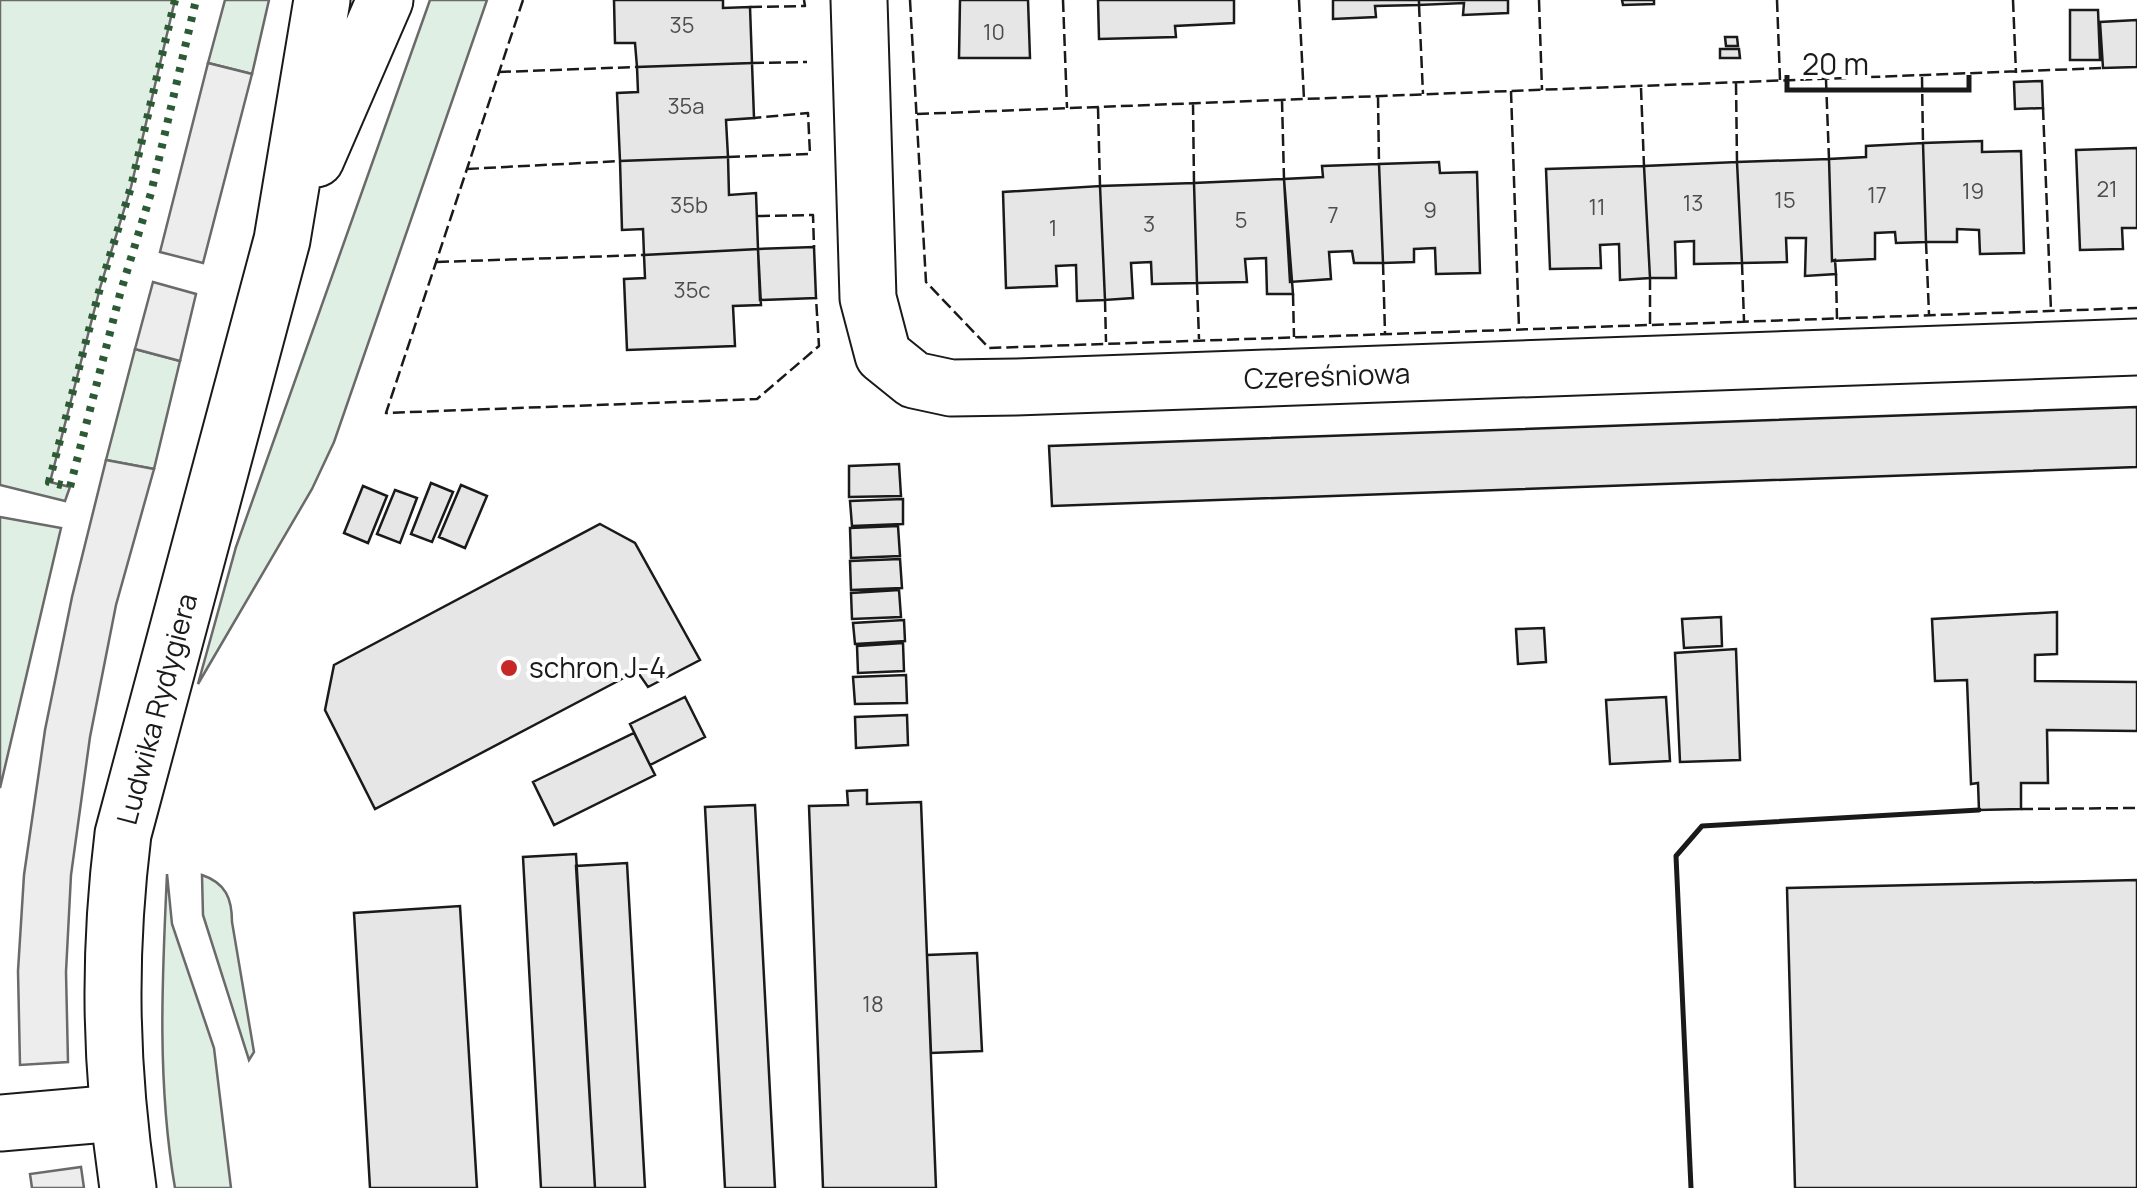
<svg xmlns="http://www.w3.org/2000/svg" width="2137" height="1188" viewBox="0 0 2137 1188" font-family="Manrope,sans-serif">
<style>
.green{fill:#e0efe3;stroke:#6a6a6a;stroke-width:2.5}
.parking{fill:#ededed;stroke:#6a6a6a;stroke-width:2.5}
.building{fill:#e6e6e6;stroke:#1a1a1a;stroke-width:2.5}
.lines{fill:none;stroke-linecap:round;stroke-linejoin:round}
.street-casing{stroke:#1a1a1a;stroke-width:59}
.secondary-casing{stroke:#1a1a1a;stroke-width:59}
.street{stroke:#fff;stroke-width:55}
.secondary{stroke:#fff;stroke-width:55}
.hedge{stroke:#2b5a34;stroke-width:8;stroke-dasharray:5 8;stroke-linecap:butt}
.fence{stroke:#1a1a1a;stroke-width:2.5;stroke-dasharray:12 5;stroke-linecap:butt}
.wall{stroke:#1a1a1a;stroke-width:5}
.poi-dot{fill:#c62828;stroke:#fff;stroke-width:4}
.labels{text-anchor:middle;stroke-width:8;stroke-linejoin:round;paint-order:stroke}
.number-label{font-size:22px;fill:#4d4d4d}
.street-label{font-size:28px;fill:#1a1a1a;stroke:#fff}
.poi-label{font-size:28px;fill:#1a1a1a;stroke:#fff;text-anchor:start}
</style>
<rect width="100%" height="100%" fill="#fff"/>
<!-- green -->
<path class="green" d="M 0,0 L 175,0 L 131,187 L 100,288 L 50,482 L 70,487 L 65,501 L 0,485 Z
M 225,0 L 269,0 L 252,74 L 208,63 Z
M 430,0 L 487,0 L 334,442 L 312,489 L 198,684 L 236,547 Z
M 135,349 L 180,361 L 154,469 L 106,460 Z
M 0,517 L 61,528 L 0,788 Z
M 167,874 L 172,924 L 214,1048 L 231,1188 L 175,1188 C 157,1084 162,979 167,874 Z
M 202,875 C 226,883 232,899 232,922 L 254,1052 L 249,1060 L 203,915 Z"/>
<!-- parking -->
<path class="parking" d="M 208,63 L 252,74 L 203,263 L 160,252 Z
M 153,282 L 196,294 L 180,361 L 135,349 Z
M 106,460 L 154,469 L 116,605 L 90,737 L 71,875 L 66,972 L 68,1062 L 20,1065 L 18,971 L 24,875 L 45,730 L 72,597 Z
M 81,1167 L 84,1188 L 32,1188 L 30,1174 Z"/>
<!-- building -->
<path class="building" d="M 614,0 L 723,0 L 723,8 L 750,7 L 752,63 L 637,67 L 635,43 L 615,43 Z
M 960,0 L 1028,0 L 1030,58 L 959,58 Z
M 1098,0 L 1234,0 L 1234,23 L 1175,26 L 1176,37 L 1099,39 Z
M 1333,0 L 1419,0 L 1419,5 L 1375,6 L 1376,17 L 1333,19 Z
M 1419,0 L 1508,0 L 1508,13 L 1463,15 L 1464,3 L 1419,5 Z
M 1622,0 L 1654,0 L 1654,4 L 1623,5 Z
M 2070,10 L 2098,10 L 2100,60 L 2070,60 Z
M 2137,20 L 2137,67 L 2103,68 L 2100,22 Z
M 1725,37 L 1737,37 L 1738,46 L 1726,46 Z
M 1720,49 L 1739,49 L 1740,58 L 1720,58 Z
M 752,63 L 754,118 L 726,120 L 728,157 L 620,161 L 617,93 L 638,92 L 637,67 Z
M 2042,81 L 2043,108 L 2015,109 L 2014,82 Z
M 1982,141 L 1982,152 L 2021,151 L 2024,253 L 1980,254 L 1979,230 L 1957,229 L 1957,242 L 1926,242 L 1923,143 Z
M 1923,143 L 1926,242 L 1896,243 L 1895,232 L 1875,233 L 1875,259 L 1832,261 L 1829,159 L 1866,157 L 1866,146 Z
M 2137,148 L 2137,228 L 2122,228 L 2123,249 L 2080,250 L 2076,150 Z
M 728,157 L 729,195 L 756,193 L 758,249 L 644,255 L 643,229 L 622,230 L 620,161 Z
M 1829,159 L 1832,261 L 1835,260 L 1836,274 L 1805,276 L 1806,238 L 1786,238 L 1787,262 L 1742,263 L 1737,162 Z
M 1439,162 L 1440,173 L 1477,172 L 1480,273 L 1436,274 L 1435,248 L 1414,249 L 1414,262 L 1383,263 L 1379,164 Z
M 1737,162 L 1742,263 L 1694,264 L 1694,241 L 1675,242 L 1676,278 L 1650,278 L 1644,166 Z
M 1379,164 L 1383,263 L 1354,263 L 1352,251 L 1329,252 L 1331,279 L 1290,282 L 1284,179 L 1323,177 L 1322,166 Z
M 1644,166 L 1650,278 L 1620,280 L 1619,244 L 1600,245 L 1601,268 L 1550,269 L 1546,169 Z
M 1284,179 L 1293,294 L 1267,294 L 1266,258 L 1245,259 L 1247,282 L 1197,283 L 1194,183 Z
M 1194,183 L 1197,283 L 1152,284 L 1151,262 L 1131,263 L 1133,298 L 1105,300 L 1100,186 Z
M 1100,186 L 1105,300 L 1077,301 L 1076,265 L 1056,266 L 1057,286 L 1006,288 L 1003,192 Z
M 814,247 L 816,298 L 760,300 L 758,249 Z
M 758,249 L 761,305 L 733,306 L 735,346 L 627,350 L 624,279 L 645,278 L 644,255 Z
M 2137,407 L 2137,467 L 1052,506 L 1049,446 Z
M 899,464 L 901,496 L 849,497 L 849,466 Z
M 431,483 L 453,492 L 432,542 L 411,534 Z
M 461,485 L 487,496 L 465,548 L 439,537 Z
M 363,486 L 387,496 L 368,543 L 344,533 Z
M 395,490 L 417,498 L 400,543 L 377,534 Z
M 903,499 L 903,524 L 852,526 L 850,501 Z
M 600,524 L 635,543 L 700,660 L 648,687 L 637,671 L 375,809 L 325,710 L 334,665 Z
M 898,526 L 900,556 L 851,558 L 850,528 Z
M 900,559 L 902,588 L 851,590 L 850,561 Z
M 899,590 L 901,617 L 852,619 L 851,593 Z
M 2057,612 L 2057,654 L 2035,655 L 2035,681 L 2137,682 L 2137,731 L 2047,730 L 2048,783 L 2021,783 L 2021,809 L 1979,810 L 1978,783 L 1971,784 L 1967,680 L 1935,681 L 1932,619 Z
M 1721,617 L 1722,646 L 1684,648 L 1682,619 Z
M 904,620 L 905,641 L 855,644 L 853,623 Z
M 1544,628 L 1546,662 L 1518,664 L 1516,629 Z
M 903,643 L 904,671 L 858,673 L 857,646 Z
M 1736,649 L 1740,760 L 1680,762 L 1675,653 Z
M 906,675 L 907,703 L 855,704 L 853,677 Z
M 685,697 L 705,737 L 650,765 L 630,724 Z
M 1666,697 L 1670,761 L 1610,764 L 1606,700 Z
M 907,715 L 908,745 L 856,748 L 855,717 Z
M 634,733 L 655,775 L 554,825 L 533,782 Z
M 867,790 L 867,804 L 921,802 L 936,1188 L 823,1188 L 809,806 L 848,805 L 847,791 Z
M 755,805 L 775,1188 L 725,1188 L 705,807 Z
M 576,854 L 595,1188 L 541,1188 L 523,857 Z
M 627,863 L 645,1188 L 595,1188 L 576,866 Z
M 2137,880 L 2137,1188 L 1795,1188 L 1787,888 Z
M 460,906 L 477,1188 L 370,1188 L 354,913 Z
M 977,953 L 982,1051 L 931,1053 L 927,955 Z"/>
<g class="lines">
<!-- street casing -->
<g class="street-casing">
<path id="street" d="M 859,0 L 868,298 L 883,355 L 914,380 L 951,388 L 1016,387 L 2137,347
M 0,1123 L 117,1113"/>
</g>
<!-- secondary casing -->
<g class="secondary-casing">
<path id="secondary" d="M 316,159 L 385,0
M 128,1188 C 110,1066 108,956 123,834 L 282,240 L 322,0"/>
</g>
<!-- street -->
<use href="#street" class="street"/>
<!-- secondary -->
<use href="#secondary" class="secondary"/>
<!-- hedge -->
<path class="hedge" d="M 175,0 L 131,187 L 100,288 L 49,482 L 70,487 L 120,294 L 151,193 L 196,0"/>
<!-- fence -->
<path class="fence" d="M 523,0 L 386,413 L 757,399 L 819,346 L 816,298
M 910,0 L 926,282 L 989,348 L 2137,308
M 1063,0 L 1067,108
M 1299,0 L 1304,99
M 1539,0 L 1542,90
M 1777,0 L 1780,80
M 2013,0 L 2016,73
M 1419,5 L 1423,94
M 750,7 L 805,6 L 804,0
M 752,63 L 807,62
M 499,72 L 637,67
M 1922,77 L 1923,143
M 1826,80 L 1829,159
M 1736,83 L 1737,162
M 1641,88 L 1644,166
M 1511,91 L 1519,328
M 1378,96 L 1379,164
M 1282,100 L 1284,179
M 1193,103 L 1194,183
M 1098,107 L 1100,186
M 2043,108 L 2051,311
M 917,114 L 2103,68
M 728,157 L 810,154 L 808,113 L 754,118
M 467,169 L 620,161
M 758,216 L 813,215 L 814,247
M 1926,242 L 1929,314
M 437,262 L 644,255
M 1383,263 L 1385,333
M 1742,263 L 1744,321
M 1836,274 L 1837,319
M 1650,278 L 1650,325
M 1197,283 L 1199,339
M 1293,294 L 1294,337
M 1105,300 L 1106,342
M 2021,809 L 2137,808"/>
<!-- wall -->
<path class="wall" d="M 1691,1188 L 1676,856 L 1702,826 L 1979,810"/>
</g>
<!-- markers -->
<circle class="poi-dot" cx="509" cy="668" r="10"/>
<g class="labels">
<!-- number labels -->
<g class="number-label">
<text x="682" y="33">35</text>
<text x="994" y="40">10</text>
<text x="686" y="114">35a</text>
<text x="2107" y="197">21</text>
<text x="1973" y="199">19</text>
<text x="1877" y="203">17</text>
<text x="1785" y="208">15</text>
<text x="1693" y="211">13</text>
<text x="689" y="213">35b</text>
<text x="1597" y="215">11</text>
<text x="1430" y="218">9</text>
<text x="1333" y="223">7</text>
<text x="1241" y="228">5</text>
<text x="1149" y="232">3</text>
<text x="1053" y="236">1</text>
<text x="692" y="298">35c</text>
<text x="873" y="1012">18</text>
</g>
<!-- street labels -->
<g class="street-label">
<text transform="translate(1327 376) rotate(-2)" y="10">Czereśniowa</text>
<text transform="translate(157 709) rotate(-75)" y="10">Ludwika Rydygiera</text>
</g>
<!-- poi labels -->
<g class="poi-label">
<text x="529" y="678">schron J-4</text>
</g>
</g>
<!-- scale -->
<path d="M1787 75v15h182v-15" fill="none" stroke="#1a1a1a" stroke-width="5"/>
<text x="1802" y="75" font-size="30" fill="#1a1a1a" stroke="#ffffff" stroke-width="8" paint-order="stroke">20 m</text>
</svg>
